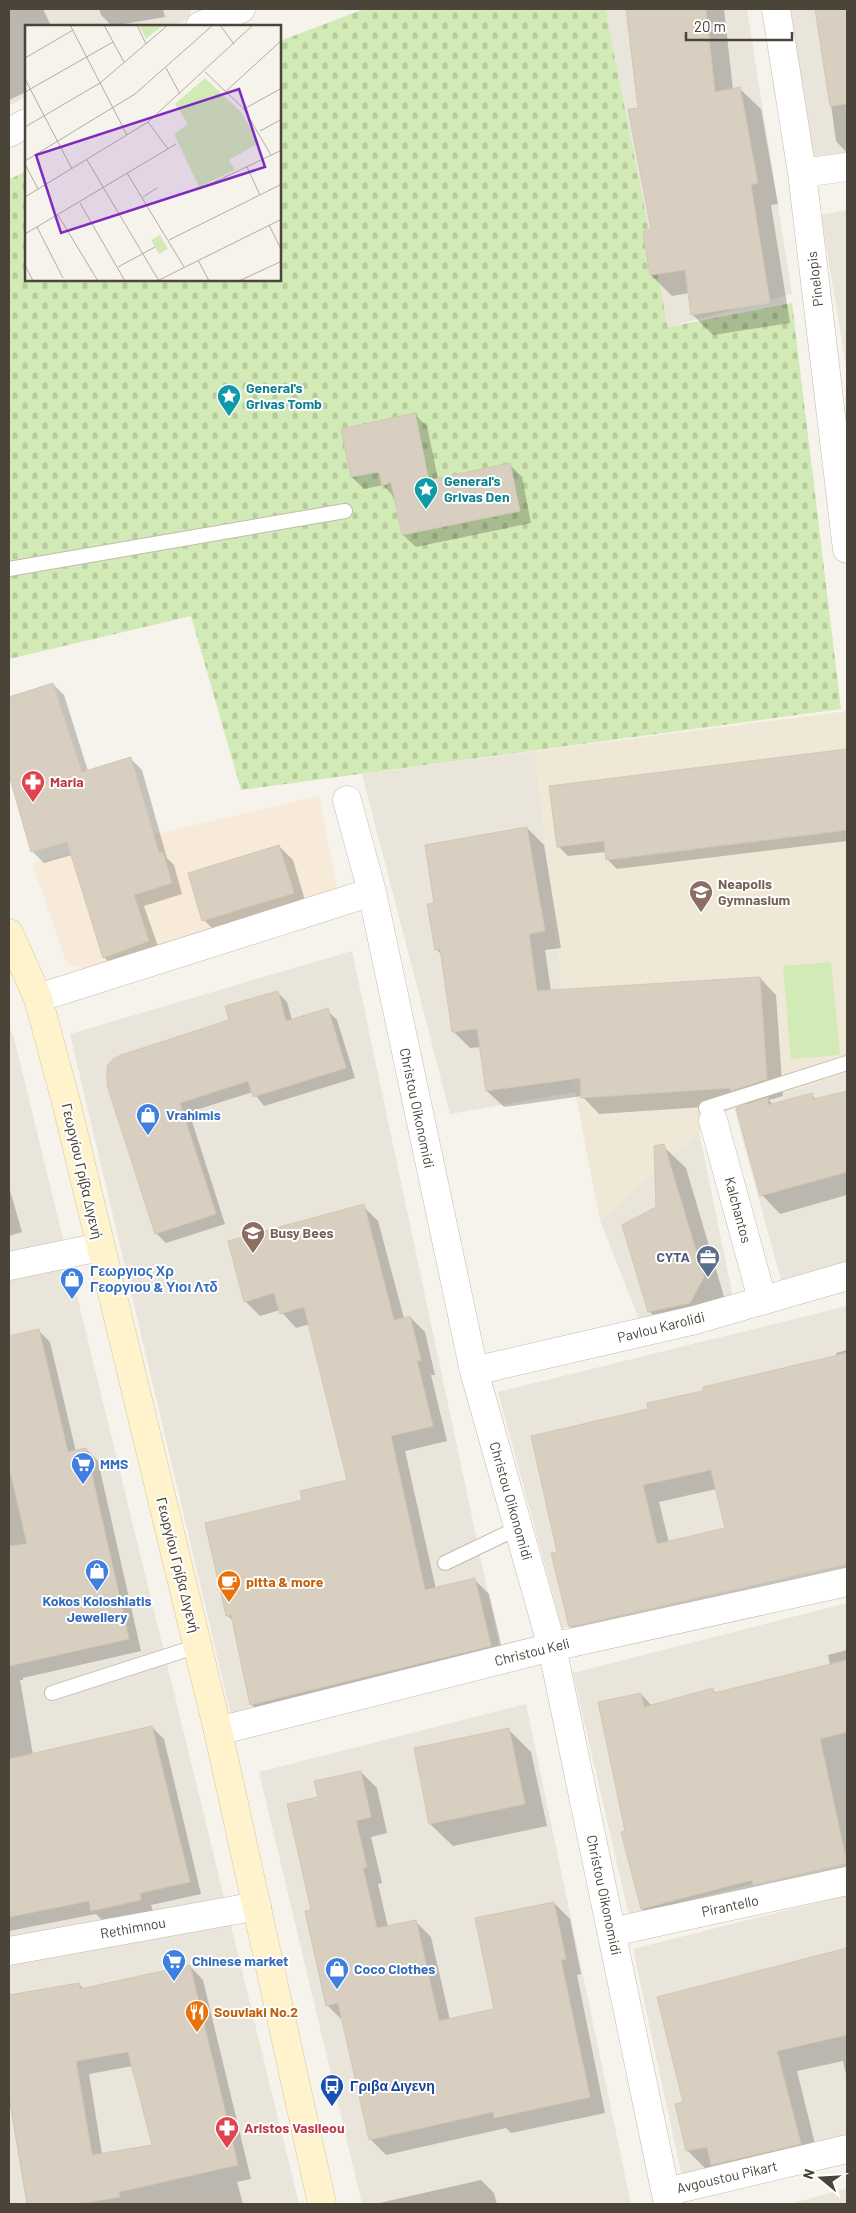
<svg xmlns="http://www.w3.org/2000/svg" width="856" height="2213" viewBox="0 0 856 2213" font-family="Barlow,sans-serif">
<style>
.residential{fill:#eae5da}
.commercial{fill:#f7ead8}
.education{fill:#efe8d6}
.cemetery{fill:url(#cemetery-stones)}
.pitch{fill:#d2eab5}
.shadow{fill:#0003;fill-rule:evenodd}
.building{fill:#d8cfc1;stroke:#d3c7b4;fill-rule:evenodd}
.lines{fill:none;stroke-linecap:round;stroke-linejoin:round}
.lane-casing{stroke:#c2bbae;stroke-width:16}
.street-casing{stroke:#c2bbae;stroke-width:29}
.secondary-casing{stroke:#d6c79b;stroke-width:29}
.lane{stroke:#fff;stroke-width:14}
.street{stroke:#fff;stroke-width:28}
.secondary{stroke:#fff3cd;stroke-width:28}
.labels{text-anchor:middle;stroke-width:4;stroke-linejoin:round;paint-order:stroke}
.street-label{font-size:14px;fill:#4b4439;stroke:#fff}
.culture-label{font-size:14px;font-weight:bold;fill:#0d838f;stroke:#fff;text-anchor:start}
.health-label{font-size:14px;font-weight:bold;fill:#be3a42;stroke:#fff;text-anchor:start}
.education-label{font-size:14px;font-weight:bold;fill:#785e54;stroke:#fff;text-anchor:start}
.shop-label{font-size:14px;font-weight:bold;fill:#366cbe;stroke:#fff;text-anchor:start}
.service-label{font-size:14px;font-weight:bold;fill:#4e5e75;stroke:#fff;text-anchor:end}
.food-label{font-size:14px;font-weight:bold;fill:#c56008;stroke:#fff;text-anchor:start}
.transit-label{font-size:14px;font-weight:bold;fill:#164399;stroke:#fff;text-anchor:start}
.inset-road{fill:none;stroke:#b2ada4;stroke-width:1}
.view{fill:#7b2cbf;fill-opacity:0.15;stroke:#7b2cbf;stroke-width:2.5}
.inset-edge{fill:none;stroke:#4b4439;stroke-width:2.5}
</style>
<defs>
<pattern id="cemetery-stones" width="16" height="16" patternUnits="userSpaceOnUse" patternTransform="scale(1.25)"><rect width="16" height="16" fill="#d2eab5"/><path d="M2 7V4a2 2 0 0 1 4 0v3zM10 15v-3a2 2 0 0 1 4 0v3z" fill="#b6ca9c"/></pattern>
</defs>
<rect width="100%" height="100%" fill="#f6f3ec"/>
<!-- residential -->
<path class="residential" d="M 9,9 L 190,9 L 191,17 L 173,26 L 26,26 L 26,97 L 9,106 Z
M 603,9 L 747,9 L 792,294 L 668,327 Z
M 790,9 L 847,9 L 847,153 L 811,158 Z
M 847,210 L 847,372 L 821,215 Z
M 535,751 L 575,1092 L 450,1114 L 362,774 Z
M 352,951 L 501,1654 L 232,1719 L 70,1034 Z
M 9,1026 L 14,1038 L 299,2204 L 9,2204 Z
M 847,1074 L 847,1265 L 782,1284 L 734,1108 Z
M 699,1132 L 734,1302 L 640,1322 L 600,1220 Z
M 847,1306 L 847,1563 L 562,1628 L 498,1392 Z
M 847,1603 L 847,1859 L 629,1916 L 573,1673 Z
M 526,1704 L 631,2204 L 362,2204 L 259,1772 Z
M 847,1895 L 847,2137 L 682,2177 L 633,1949 Z
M 847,2188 L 847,2204 L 790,2204 Z"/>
<!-- commercial -->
<path class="commercial" d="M 319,796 L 340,903 L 103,974 L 67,964 L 32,863 Z"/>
<!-- education -->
<path class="education" d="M 847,711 L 847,1075 L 750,1103 L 734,1108 L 713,1120 L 600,1220 L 575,1092 L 535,751 Z"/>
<!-- cemetery -->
<path class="cemetery" d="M 364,9 L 605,9 L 668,327 L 792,303 L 841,709 L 241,790 L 191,616 L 9,659 L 9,180 L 26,171 L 26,280 L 280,280 L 280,41 Z"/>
<!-- pitch -->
<path class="pitch" d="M 831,962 L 840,1055 L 791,1059 L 783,966 Z"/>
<!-- shadow -->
<path class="shadow" d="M 9,9 L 43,9 L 51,26 L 26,26 L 26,92 L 9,100 Z
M 99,9 L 163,9 L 165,17 L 112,26 L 101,15 Z
M 627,9 L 724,9 L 733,90 L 740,89 L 761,109 L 778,204 L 771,205 L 790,323 L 713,335 L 692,314 L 689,293 L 672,296 L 651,275 L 652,230 Z
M 818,9 L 847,9 L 847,153 L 836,141 Z
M 414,414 L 427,426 L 438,479 L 509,464 L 522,477 L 531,523 L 416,547 L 403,535 L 395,498 L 383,485 L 364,489 L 352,477 Z
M 53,684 L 64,695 L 88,771 L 131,759 L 142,770 L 167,858 L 174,865 L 182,894 L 144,906 L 160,952 L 115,968 L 104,957 L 72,855 L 44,863 L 33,852 L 11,778 L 9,779 L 9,698 Z
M 847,751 L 847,841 L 617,869 L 607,859 L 606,852 L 568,856 L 558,846 L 551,787 Z
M 527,828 L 544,845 L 561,948 L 545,950 L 551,991 L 760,978 L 776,995 L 783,1096 L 769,1100 L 773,1105 L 811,1094 L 817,1100 L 847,1092 L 847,1195 L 780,1214 L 762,1195 L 748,1104 L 599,1114 L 582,1096 L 504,1107 L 487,1091 L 481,1047 L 470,1048 L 453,1031 L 442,955 L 436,949 L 436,904 Z
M 279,846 L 293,860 L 307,907 L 218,934 L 204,920 Z
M 277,992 L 287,1002 L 292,1020 L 327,1010 L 337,1020 L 355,1078 L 264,1106 L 253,1092 L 189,1112 L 225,1224 L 166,1243 L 156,1233 L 108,1085 L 231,1021 Z
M 663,1146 L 686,1168 L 725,1300 L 671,1334 L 649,1311 Z
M 9,1187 L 22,1232 L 9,1236 Z
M 363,1206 L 378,1221 L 404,1318 L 410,1317 L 425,1332 L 435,1375 L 431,1375 L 447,1441 L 405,1451 L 436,1589 L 475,1580 L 489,1594 L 505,1661 L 266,1719 L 251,1704 L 234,1622 L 227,1615 L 303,1501 L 348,1481 L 310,1324 L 296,1328 L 280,1310 L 260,1316 L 245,1301 Z
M 38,1330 L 50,1342 L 76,1452 L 86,1449 L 98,1461 L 141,1651 L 23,1678 L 23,1680 L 20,1680 L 33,1755 L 152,1727 L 164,1739 L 201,1894 L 151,1905 L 153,1911 L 104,1922 L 96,1914 L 9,1931 L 9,1337 Z
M 847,1350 L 847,1584 L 587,1643 L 570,1627 L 558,1553 L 650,1410 L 705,1392 L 837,1357 L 836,1353 ZM 716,1489 L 726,1529 L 669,1543 L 659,1502 Z
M 847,1650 L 847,1883 L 658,1925 L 642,1909 L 626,1832 L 641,1694 L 652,1706 L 713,1690 L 717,1694 L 830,1665 L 828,1655 Z
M 508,1729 L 531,1752 L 547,1826 L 453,1846 L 430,1824 Z
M 361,1772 L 377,1788 L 387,1833 L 371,1837 L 382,1883 L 378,1884 L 388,1927 L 415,1921 L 431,1937 L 450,2020 L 495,2010 L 554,1903 L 570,1919 L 581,1974 L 577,1975 L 605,2113 L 511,2133 L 506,2128 L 386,2155 L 370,2139 L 344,2022 L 327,2005 L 313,1911 L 319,1798 Z
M 847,1950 L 847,2079 L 843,2061 L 797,2071 L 820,2164 L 708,2171 L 688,2151 L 676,2105 L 685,2103 L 791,1963 Z
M 190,1966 L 203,1980 L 251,2179 L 237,2182 L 243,2204 L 28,2204 L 9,2098 L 9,1995 L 79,1984 L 85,1990 ZM 133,2066 L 154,2146 L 102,2154 L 89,2074 Z
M 481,2180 L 494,2193 L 497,2204 L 375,2204 Z"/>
<!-- building -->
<path class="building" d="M 626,9 L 706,9 L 715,92 L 740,87 L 758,183 L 751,185 L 770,303 L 691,315 L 685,270 L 650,275 L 643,231 L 651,229 L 628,109 L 638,108 Z
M 815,9 L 847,9 L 847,104 L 830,106 Z
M 415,413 L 429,480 L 510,463 L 520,511 L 402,535 L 391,482 L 382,486 L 379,472 L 351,477 L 341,429 Z
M 53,683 L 82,772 L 131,757 L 159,853 L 163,852 L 172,883 L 134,895 L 149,941 L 103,958 L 67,842 L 31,852 L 9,775 L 9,697 Z
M 847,749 L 847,830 L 606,860 L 604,841 L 557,847 L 549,786 Z
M 527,827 L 545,931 L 529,934 L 537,991 L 760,977 L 767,1079 L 731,1091 L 730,1088 L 581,1098 L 580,1078 L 486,1091 L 477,1029 L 452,1032 L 440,949 L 435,950 L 427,904 L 434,903 L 425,845 Z
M 279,845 L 294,893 L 202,921 L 188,873 Z
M 278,991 L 286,1021 L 328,1008 L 346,1068 L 253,1097 L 248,1081 L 180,1103 L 216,1214 L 155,1234 L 107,1085 L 107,1066 L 113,1059 L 121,1055 L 229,1020 L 225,1006 Z
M 847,1091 L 847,1172 L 760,1196 L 736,1108 L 768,1097 L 768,1105 L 812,1093 L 814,1099 Z
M 664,1144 L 704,1277 L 690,1303 L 648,1312 L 622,1225 L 656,1207 L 654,1146 Z
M 364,1204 L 394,1320 L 410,1316 L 421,1360 L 417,1361 L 433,1426 L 391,1436 L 425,1590 L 475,1578 L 491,1646 L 250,1705 L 231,1615 L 226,1616 L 205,1523 L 302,1500 L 300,1491 L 347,1480 L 304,1307 L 280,1314 L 274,1293 L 244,1302 L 228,1241 Z
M 39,1329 L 68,1452 L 86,1448 L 129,1639 L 9,1666 L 9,1546 L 27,1544 L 9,1467 L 9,1336 Z
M 847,1353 L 847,1564 L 569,1627 L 551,1553 L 557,1552 L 531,1436 L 648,1409 L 647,1403 L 703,1391 L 703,1387 ZM 711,1470 L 725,1528 L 657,1544 L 643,1485 Z
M 847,1660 L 847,1732 L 820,1739 L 847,1863 L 753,1885 L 752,1880 L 641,1909 L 621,1832 L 625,1831 L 598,1702 L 641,1693 L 644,1707 L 713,1688 L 714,1693 Z
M 152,1726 L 190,1882 L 140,1893 L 141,1900 L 91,1911 L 89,1901 L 9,1917 L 9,1759 Z
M 509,1728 L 525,1804 L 429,1824 L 414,1748 Z
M 361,1771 L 371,1817 L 356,1821 L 367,1867 L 363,1868 L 377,1928 L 416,1920 L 439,2021 L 494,2009 L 475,1918 L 554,1902 L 566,1959 L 561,1960 L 590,2097 L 494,2118 L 493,2112 L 369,2140 L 338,2003 L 326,2006 L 305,1911 L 311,1910 L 287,1804 L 318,1797 L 314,1781 Z
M 847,1948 L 847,2035 L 777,2051 L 801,2144 L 711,2165 L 707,2147 L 686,2151 L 675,2104 L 683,2102 L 657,1997 Z
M 190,1965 L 238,2165 L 119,2192 L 120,2197 L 78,2204 L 27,2204 L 9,2096 L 9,1995 L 79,1983 L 80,1989 ZM 128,2052 L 152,2145 L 92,2155 L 76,2061 Z"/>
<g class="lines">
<!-- lane casing -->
<g class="lane-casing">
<path id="lane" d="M 9,569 L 345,511
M 713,1120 L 706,1108 L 847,1063
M 445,1563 L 518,1528
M 52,1693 L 198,1646"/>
</g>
<!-- street casing -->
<g class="street-casing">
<path id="street" d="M 776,9 L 802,173 L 847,549
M 200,26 L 241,9
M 9,133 L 26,123
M 802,173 L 847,167
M 347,800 L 372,892 L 474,1371 L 552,1647 L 668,2204
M 38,998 L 372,892
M 713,1120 L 762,1299
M 9,1266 L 100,1247
M 474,1371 L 695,1320 L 847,1276
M 218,1731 L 552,1647 L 847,1582
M 612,1932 L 847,1881
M 9,1951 L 257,1906
M 666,2192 L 847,2149"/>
</g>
<!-- secondary casing -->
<g class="secondary-casing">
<path id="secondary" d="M 9,933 L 38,998 L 65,1098 L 218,1731 L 322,2204"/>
</g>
<!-- lane -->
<use href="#lane" class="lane"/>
<!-- street -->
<use href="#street" class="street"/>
<!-- secondary -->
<use href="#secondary" class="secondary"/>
</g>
<!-- icons -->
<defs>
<g id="sight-pin" transform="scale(1.25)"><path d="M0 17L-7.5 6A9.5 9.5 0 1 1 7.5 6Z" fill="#0f9aa8" stroke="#fff"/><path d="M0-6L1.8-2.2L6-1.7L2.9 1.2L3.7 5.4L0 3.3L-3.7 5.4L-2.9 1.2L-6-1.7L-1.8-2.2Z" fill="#fff"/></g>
<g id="pharmacy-pin" transform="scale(1.25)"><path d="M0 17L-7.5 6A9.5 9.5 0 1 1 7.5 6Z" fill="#e0444e" stroke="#fff"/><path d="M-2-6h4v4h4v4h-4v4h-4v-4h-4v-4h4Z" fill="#fff"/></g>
<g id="school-pin" transform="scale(1.25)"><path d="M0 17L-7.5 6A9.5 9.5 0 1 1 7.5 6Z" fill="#8d6e63" stroke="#fff"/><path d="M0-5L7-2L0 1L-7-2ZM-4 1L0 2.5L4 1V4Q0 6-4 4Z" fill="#fff"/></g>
<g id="shop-pin" transform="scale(1.25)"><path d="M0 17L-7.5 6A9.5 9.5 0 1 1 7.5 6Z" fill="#3f7fe0" stroke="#fff"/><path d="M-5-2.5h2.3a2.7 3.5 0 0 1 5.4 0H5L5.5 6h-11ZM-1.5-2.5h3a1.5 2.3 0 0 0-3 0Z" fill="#fff"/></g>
<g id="office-pin" transform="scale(1.25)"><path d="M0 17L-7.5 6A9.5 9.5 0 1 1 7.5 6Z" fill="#5c6f8a" stroke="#fff"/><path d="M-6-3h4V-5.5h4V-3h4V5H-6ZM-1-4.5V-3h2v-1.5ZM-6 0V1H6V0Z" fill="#fff"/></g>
<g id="supermarket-pin" transform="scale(1.25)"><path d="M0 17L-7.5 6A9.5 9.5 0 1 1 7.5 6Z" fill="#3f7fe0" stroke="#fff"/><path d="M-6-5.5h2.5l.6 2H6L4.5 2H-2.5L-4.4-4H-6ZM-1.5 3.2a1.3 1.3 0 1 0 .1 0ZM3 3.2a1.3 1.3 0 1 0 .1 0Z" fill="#fff"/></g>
<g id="cafe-pin" transform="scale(1.25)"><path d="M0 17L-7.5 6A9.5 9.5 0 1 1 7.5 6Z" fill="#e8710a" stroke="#fff"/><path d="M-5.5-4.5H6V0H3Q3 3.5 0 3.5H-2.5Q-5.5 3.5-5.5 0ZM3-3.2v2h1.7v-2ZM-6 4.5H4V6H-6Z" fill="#fff"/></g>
<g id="restaurant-pin" transform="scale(1.25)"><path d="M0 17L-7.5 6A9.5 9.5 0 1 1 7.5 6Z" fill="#e8710a" stroke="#fff"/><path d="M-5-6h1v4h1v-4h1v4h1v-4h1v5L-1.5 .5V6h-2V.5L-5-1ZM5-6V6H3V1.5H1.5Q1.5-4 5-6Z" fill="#fff"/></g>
<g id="bus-pin" transform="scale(1.25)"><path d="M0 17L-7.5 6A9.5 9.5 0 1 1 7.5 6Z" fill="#1a4fb4" stroke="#fff"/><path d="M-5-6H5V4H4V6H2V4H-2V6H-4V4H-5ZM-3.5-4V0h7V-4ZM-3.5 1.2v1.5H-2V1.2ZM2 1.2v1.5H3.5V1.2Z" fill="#fff"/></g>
</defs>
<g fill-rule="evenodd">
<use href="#sight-pin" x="229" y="396"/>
<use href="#sight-pin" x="426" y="489"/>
<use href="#pharmacy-pin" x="33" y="782"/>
<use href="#school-pin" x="701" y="892"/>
<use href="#shop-pin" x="148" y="1115"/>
<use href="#school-pin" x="253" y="1233"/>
<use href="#office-pin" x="708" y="1257"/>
<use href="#shop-pin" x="72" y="1279"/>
<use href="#supermarket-pin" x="83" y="1464"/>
<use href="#shop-pin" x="97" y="1571"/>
<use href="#cafe-pin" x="229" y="1582"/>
<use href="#supermarket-pin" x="174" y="1961"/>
<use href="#shop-pin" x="337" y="1969"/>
<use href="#restaurant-pin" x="197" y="2012"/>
<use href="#bus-pin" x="332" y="2086"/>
<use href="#pharmacy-pin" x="227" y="2128"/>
</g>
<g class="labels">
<!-- street labels -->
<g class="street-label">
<text transform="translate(815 279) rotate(-97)" y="5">Pinelopis</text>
<text transform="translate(417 1108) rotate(78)" y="5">Christou Oikonomidi</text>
<text transform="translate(82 1171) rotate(77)" y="5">Γεωργίου Γρίβα Διγενή</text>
<text transform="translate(738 1210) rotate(75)" y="5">Kalchantos</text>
<text transform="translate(661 1327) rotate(-14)" y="5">Pavlou Karolidi</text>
<text transform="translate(511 1501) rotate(74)" y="5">Christou Oikonomidi</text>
<text transform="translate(178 1565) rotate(76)" y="5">Γεωργίου Γρίβα Διγενή</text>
<text transform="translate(532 1652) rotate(-14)" y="5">Christou Keli</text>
<text transform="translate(604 1895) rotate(78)" y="5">Christou Oikonomidi</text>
<text transform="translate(730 1906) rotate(-12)" y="5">Pirantello</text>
<text transform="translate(133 1928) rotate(-10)" y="5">Rethimnou</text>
<text transform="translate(727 2177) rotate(-13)" y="5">Avgoustou Pikart</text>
</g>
<!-- culture labels -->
<g class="culture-label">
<text x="246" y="393">General's<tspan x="246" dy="16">Grivas Tomb</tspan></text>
<text x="444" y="486">General's<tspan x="444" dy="16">Grivas Den</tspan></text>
</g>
<!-- health labels -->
<g class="health-label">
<text x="50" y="787">Maria</text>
<text x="244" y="2133">Aristos Vasileou</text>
</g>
<!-- education labels -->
<g class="education-label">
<text x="718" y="889">Neapolis<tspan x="718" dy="16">Gymnasium</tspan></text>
<text x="270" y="1238">Busy Bees</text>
</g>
<!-- shop labels -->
<g class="shop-label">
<text x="166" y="1120">Vrahimis</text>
<text x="90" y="1276">Γεωργιος Χρ<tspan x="90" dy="16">Γεοργιου &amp; Υιοι Λτδ</tspan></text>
<text x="100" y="1469">MMS</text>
<text x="97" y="1606" text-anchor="middle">Kokos Koloshiatis<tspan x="97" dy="16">Jewellery</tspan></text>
<text x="192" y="1966">Chinese market</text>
<text x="354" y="1974">Coco Clothes</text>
</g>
<!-- service labels -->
<g class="service-label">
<text x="690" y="1262">CYTA</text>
</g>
<!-- food labels -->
<g class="food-label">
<text x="246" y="1587">pitta &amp; more</text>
<text x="214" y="2017">Souvlaki No.2</text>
</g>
<!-- transit labels -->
<g class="transit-label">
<text x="350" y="2091">Γριβα Διγενη</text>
</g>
</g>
<!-- overview -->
<g transform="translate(25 25)">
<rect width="256" height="256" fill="#f6f3ec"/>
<path d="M 114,0 L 137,0 L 137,1 L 121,14 ZM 135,210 L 143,224 L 134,229 L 126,215 Z" fill="#d2eab5"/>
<path d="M 180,53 L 216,87 L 234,118 L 204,135 L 210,145 L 174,162 L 149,109 L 163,99 L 150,79 Z" fill="#d2eab5"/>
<path class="inset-road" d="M 45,0 L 102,110M 79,0 L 99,37M 112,0 L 121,19M 195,0 L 209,19M 0,33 L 48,5M 141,43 L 155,69M 180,47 L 219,84 L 246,130M 0,54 L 47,144M 0,67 L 88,17M 200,67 L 257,15M 219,84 L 257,63M 123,97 L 143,124M 0,102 L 75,58 L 143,0M 235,106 L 257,94M 62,135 L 134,256M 0,136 L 110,69 L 188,0M 0,139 L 13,164M 222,142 L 235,170M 102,148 L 159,242M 175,164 L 257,125M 0,172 L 123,97 L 228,0M 118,172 L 132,163M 55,178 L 100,256M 33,190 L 73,256M 244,200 L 257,226M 12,202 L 38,253M 0,209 L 151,119M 144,215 L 257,159M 173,235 L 184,256M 0,240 L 8,256M 93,242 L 130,222M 134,255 L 257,194M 214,256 L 257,236"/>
<path class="view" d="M 214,64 L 240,142 L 36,208 L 11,130 Z"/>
<rect width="256" height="256" class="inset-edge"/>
</g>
<!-- border -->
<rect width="856" height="2213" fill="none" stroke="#4b4439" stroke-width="20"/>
<!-- north arrow -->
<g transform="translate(821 2178) rotate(288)" stroke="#ffffff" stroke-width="4" paint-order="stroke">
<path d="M0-4L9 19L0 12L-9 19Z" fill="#4b4439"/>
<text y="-8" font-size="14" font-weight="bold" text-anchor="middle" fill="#4b4439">N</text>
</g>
<!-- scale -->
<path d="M686 32v8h106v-8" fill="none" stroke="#4b4439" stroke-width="2.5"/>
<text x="694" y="32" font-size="15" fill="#4b4439" stroke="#ffffff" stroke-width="4" paint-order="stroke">20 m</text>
</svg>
